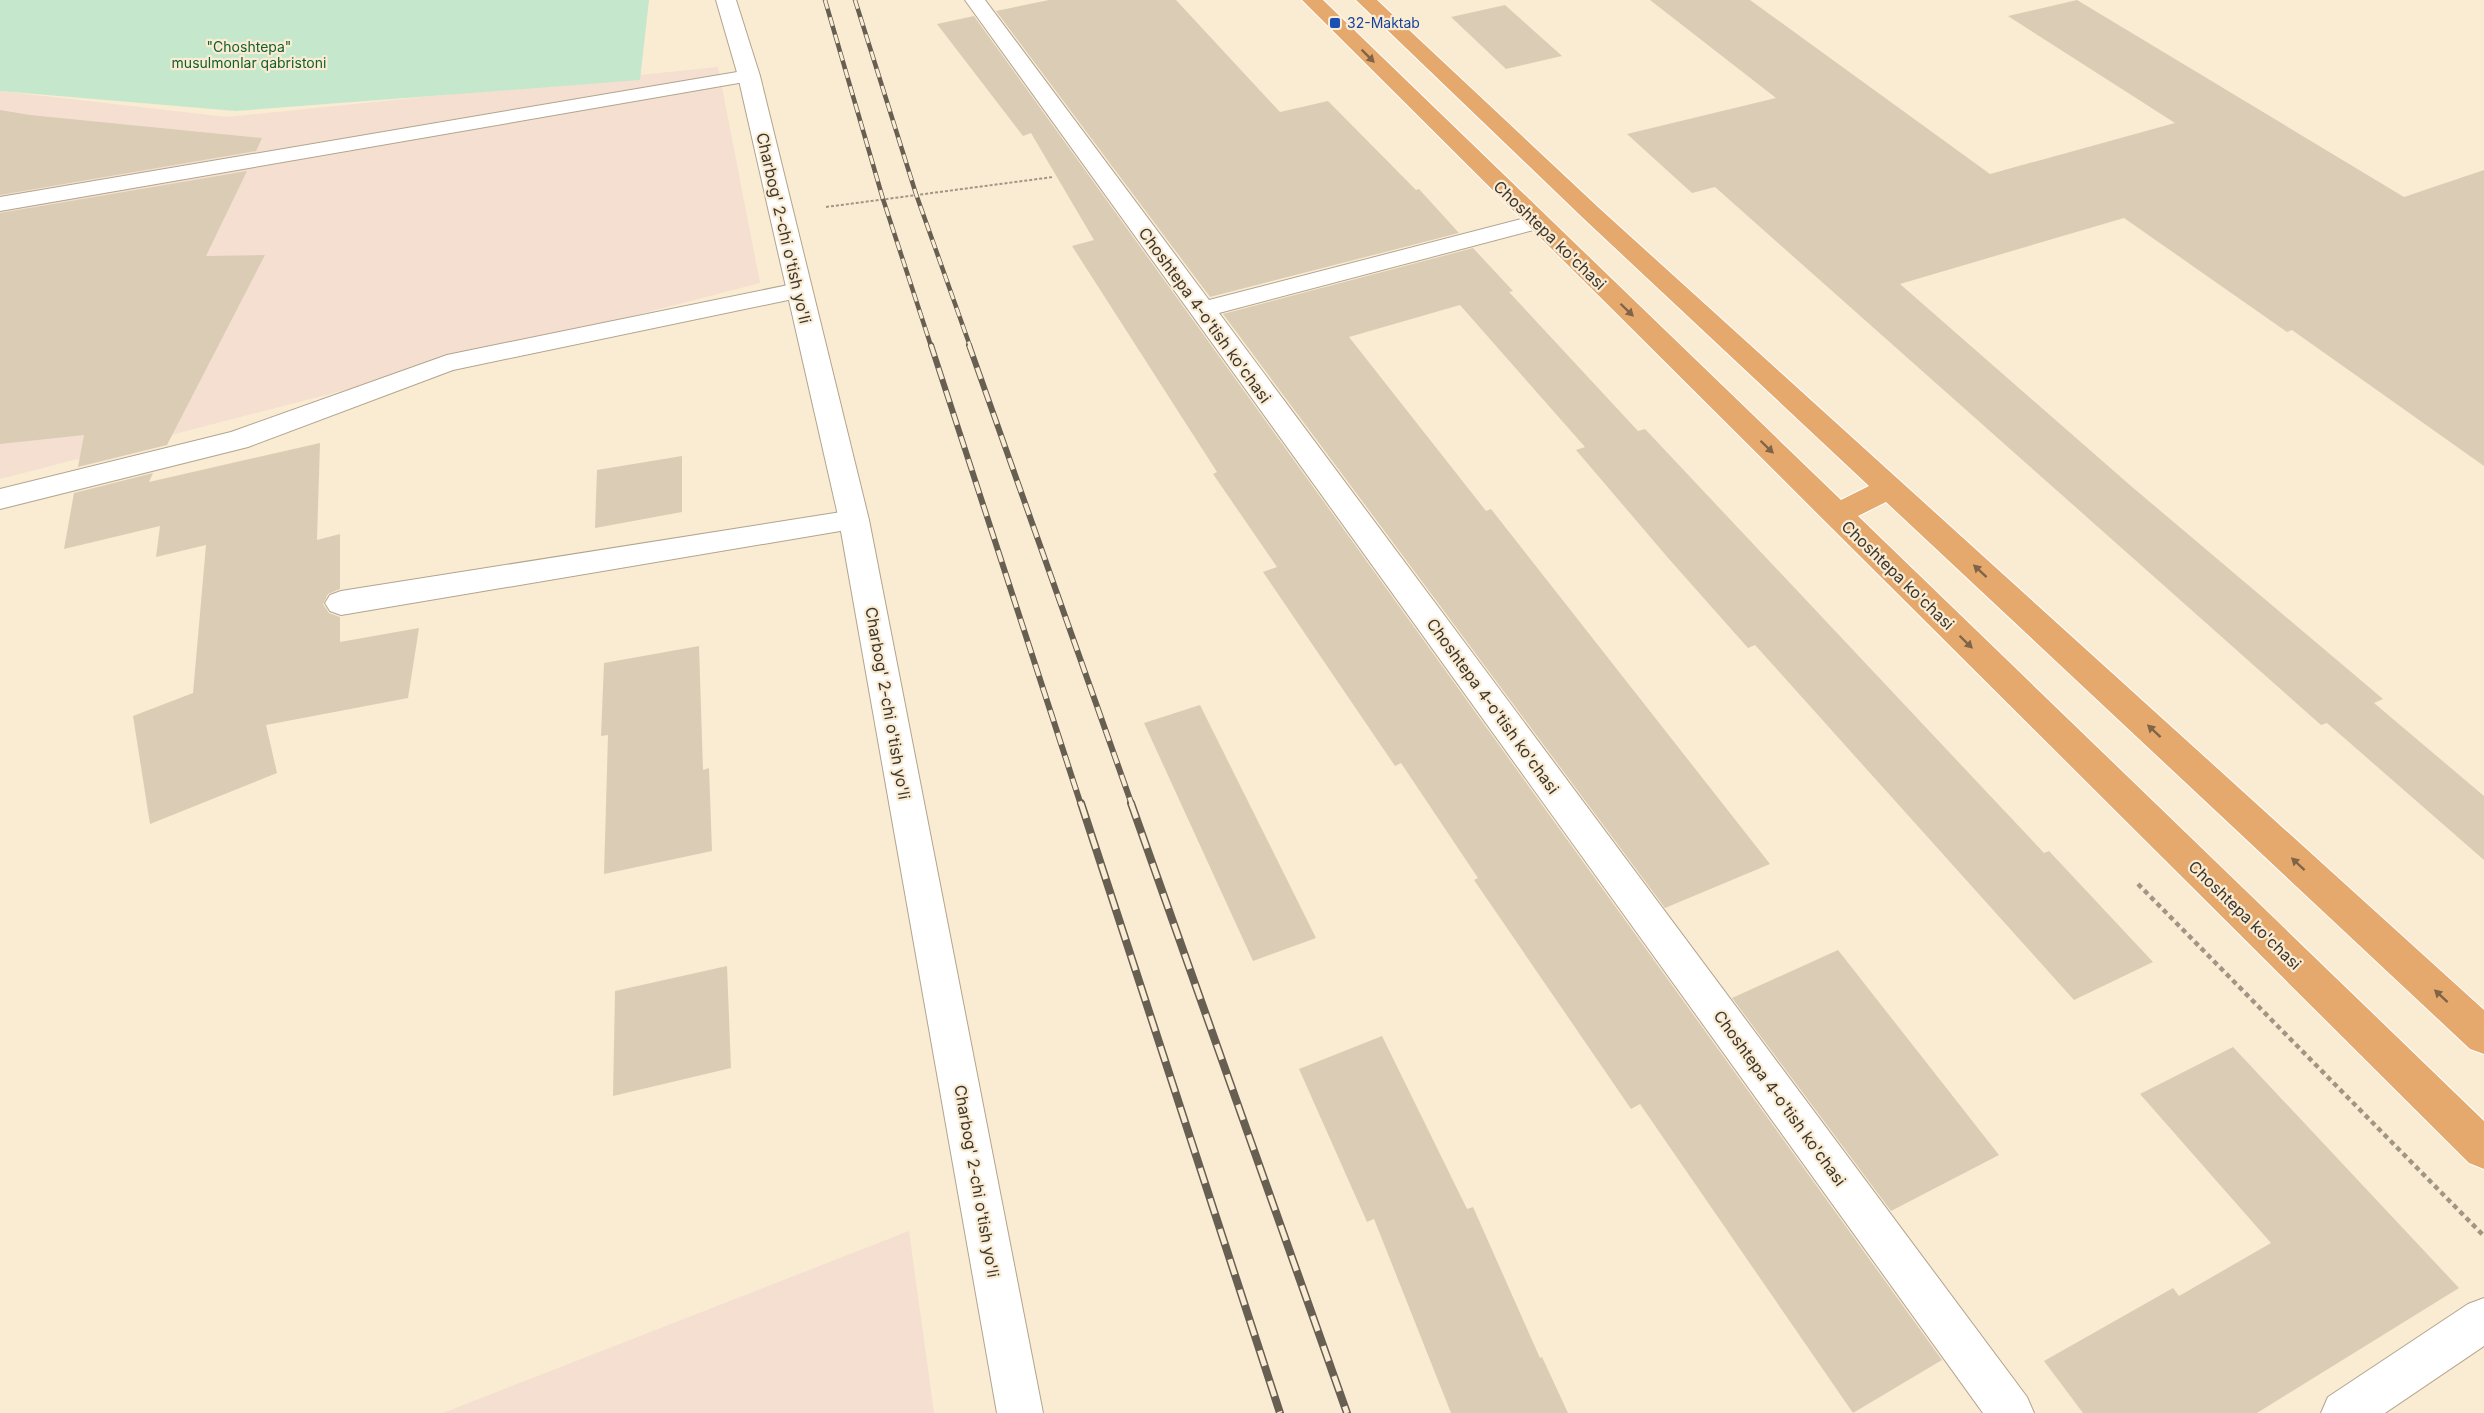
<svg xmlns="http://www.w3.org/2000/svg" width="2484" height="1413" viewBox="0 0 2484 1413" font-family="Inter,sans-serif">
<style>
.industrial{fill:#f4dfd1}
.green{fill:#c5e8cc}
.building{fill:#dbcdb5}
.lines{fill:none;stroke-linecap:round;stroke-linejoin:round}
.lane-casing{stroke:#b2a48d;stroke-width:2}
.street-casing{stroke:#b2a48d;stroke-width:2}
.primary-casing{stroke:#fff;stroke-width:2}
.path-far1{stroke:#a19685;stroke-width:2;stroke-dasharray:3 2;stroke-linecap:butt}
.path{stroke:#a19685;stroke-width:4.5;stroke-dasharray:5 4;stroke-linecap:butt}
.lane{fill:#fff;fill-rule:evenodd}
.street{fill:#fff;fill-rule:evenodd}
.primary{fill:#e5a96e;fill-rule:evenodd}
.rail-far2-casing{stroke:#675f52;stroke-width:4.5}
.rail-far1-casing{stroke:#675f52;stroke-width:6}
.rail-casing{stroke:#675f52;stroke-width:8}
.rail-far2{stroke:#faebd3;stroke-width:3;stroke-dasharray:9;stroke-linecap:butt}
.rail-far1{stroke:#faebd3;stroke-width:4;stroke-dasharray:12;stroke-linecap:butt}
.rail{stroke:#faebd3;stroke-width:5;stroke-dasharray:16;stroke-linecap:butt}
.oneway{fill:#806447}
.transit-dot{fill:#1a4fb4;stroke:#faebd3;stroke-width:2}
.labels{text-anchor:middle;stroke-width:4.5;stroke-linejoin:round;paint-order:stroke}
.far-transit-label{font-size:14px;fill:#164399;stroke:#faebd3;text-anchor:start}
.far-park-label{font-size:14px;fill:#10602e;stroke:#faebd3}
.street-label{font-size:16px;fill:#3c362d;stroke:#faebd3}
</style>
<rect width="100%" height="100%" fill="#faebd3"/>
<!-- industrial -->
<path class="industrial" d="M 718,67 L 760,283 L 0,479 L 0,91 L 227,117 Z
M 909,1231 L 934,1413 L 443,1413 Z"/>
<!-- green -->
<path class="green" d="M 0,0 L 649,0 L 640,80 L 236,111 L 0,91 Z"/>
<!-- building -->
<path class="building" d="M 1049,0 L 1176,0 L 1280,112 L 1328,101 L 1416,190 L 1419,189 L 1459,233 L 1210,297 L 996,11 Z
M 1650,0 L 1750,0 L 1990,174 L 2175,123 L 2008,16 L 2077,0 L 2404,197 L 2484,170 L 2484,466 L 2292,330 L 2287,332 L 2124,218 L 1900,284 L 2131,486 L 2383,699 L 2374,703 L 2484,796 L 2484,860 L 2327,723 L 2321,725 L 1715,187 L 1692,193 L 1627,134 L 1776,98 Z
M 1505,5 L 1562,56 L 1506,69 L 1451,17 Z
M 974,16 L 1942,1360 L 1853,1413 L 1640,1104 L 1631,1109 L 1474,880 L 1478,878 L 1401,763 L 1395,766 L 1263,572 L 1277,567 L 1213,474 L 1217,472 L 1072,246 L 1094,240 L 1031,133 L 1023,136 L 937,24 Z
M 0,110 L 30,115 L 262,138 L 256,151 L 0,195 Z
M 247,171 L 206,256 L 265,255 L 167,445 L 78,467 L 84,435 L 0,444 L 0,213 Z
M 1473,248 L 1513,291 L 1509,292 L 1638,431 L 1645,429 L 2044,853 L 2049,851 L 2153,962 L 2074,1000 L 1755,645 L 1748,648 L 1669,559 L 1576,450 L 1585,447 L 1460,305 L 1349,337 L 1486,511 L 1491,509 L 1770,864 L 1665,908 L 1223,314 Z
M 320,443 L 317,540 L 340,534 L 340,589 L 328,594 L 323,604 L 329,613 L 340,617 L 340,642 L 419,628 L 408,698 L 266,725 L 277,773 L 150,824 L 133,716 L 193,693 L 206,545 L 156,557 L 160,526 L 64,549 L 74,493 L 153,473 L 149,482 Z
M 682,456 L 682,512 L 595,528 L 597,470 Z
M 699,646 L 703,770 L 709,768 L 712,851 L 604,874 L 608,735 L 601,736 L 604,663 Z
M 1200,705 L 1316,938 L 1253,961 L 1144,723 Z
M 1838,950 L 1999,1155 L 1891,1211 L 1732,998 Z
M 727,966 L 731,1068 L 613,1096 L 615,991 Z
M 1382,1036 L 1467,1209 L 1473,1207 L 1540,1358 L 1542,1357 L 1568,1413 L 1451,1413 L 1374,1219 L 1367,1222 L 1299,1069 Z
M 2233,1047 L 2459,1288 L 2257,1413 L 2083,1413 L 2044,1361 L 2173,1288 L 2179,1296 L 2271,1243 L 2140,1094 Z"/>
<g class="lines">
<!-- lane casing -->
<g class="lane-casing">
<path id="lane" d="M 749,70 L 756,72 L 760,76 L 756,80 L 0,211 L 0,197 Z
M 798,283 L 807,286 L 811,291 L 807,296 L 453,370 L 248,447 L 0,509 L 0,489 L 231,432 L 447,355 Z
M 854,510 L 864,513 L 869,520 L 864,527 L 341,615 L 330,611 L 325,603 L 330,595 L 341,591 Z"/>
</g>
<!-- street casing -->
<g class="street-casing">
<path id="street" d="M 716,0 L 736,0 L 760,76 L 869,520 L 1043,1413 L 997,1413 L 839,520 L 738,76 Z
M 965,0 L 985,0 L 1209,300 L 1537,215 L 1545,217 L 1549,222 L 1545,227 L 1219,313 L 2027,1397 L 2034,1413 L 1983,1413 Z
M 2484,1298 L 2484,1346 L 2385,1413 L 2321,1413 L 2328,1397 L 2468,1304 Z"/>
</g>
<!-- primary casing -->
<g class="primary-casing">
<path id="primary" d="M 1302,0 L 1323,0 L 1841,500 L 1869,486 L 1583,218 L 1356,0 L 1377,0 L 1599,208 L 2484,1010 L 2484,1054 L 2470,1049 L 1886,502 L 1858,516 L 2484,1121 L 2484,1169 L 2469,1163 Z"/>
</g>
<!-- path-far1 -->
<path class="path-far1" d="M 826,207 L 1053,177"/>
<!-- path -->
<path class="path" d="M 2138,884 L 2484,1236"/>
<!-- lane -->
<use href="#lane" class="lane"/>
<!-- street -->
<use href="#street" class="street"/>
<!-- primary -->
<use href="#primary" class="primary"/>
<!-- rail-far2 casing -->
<g class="rail-far2-casing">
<path id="rail-far2" d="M 825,0 L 883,199 L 931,346
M 855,0 L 916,194 L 970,346"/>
</g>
<!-- rail-far1 casing -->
<g class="rail-far1-casing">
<path id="rail-far1" d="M 931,345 L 1081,805
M 969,345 L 1132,805"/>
</g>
<!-- rail casing -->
<g class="rail-casing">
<path id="rail" d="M 1081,803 L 1280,1413
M 1131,803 L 1347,1413"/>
</g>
<!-- rail-far2 -->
<use href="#rail-far2" class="rail-far2"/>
<!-- rail-far1 -->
<use href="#rail-far1" class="rail-far1"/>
<!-- rail -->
<use href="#rail" class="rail"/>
</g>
<!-- one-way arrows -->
<defs><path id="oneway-solid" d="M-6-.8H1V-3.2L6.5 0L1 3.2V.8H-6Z" transform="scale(1.5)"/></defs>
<g class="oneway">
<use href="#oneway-solid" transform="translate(1368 56) rotate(45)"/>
<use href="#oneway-solid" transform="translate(1627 310) rotate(44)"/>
<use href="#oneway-solid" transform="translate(1767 447) rotate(44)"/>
<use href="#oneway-solid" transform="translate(1980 571) rotate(-137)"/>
<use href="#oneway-solid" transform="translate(1966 642) rotate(44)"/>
<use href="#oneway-solid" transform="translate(2154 731) rotate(-137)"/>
<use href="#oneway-solid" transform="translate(2298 864) rotate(-137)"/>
<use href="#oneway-solid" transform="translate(2441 996) rotate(-137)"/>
</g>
<!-- markers -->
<rect class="transit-dot" x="1329" y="17" width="12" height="12" rx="3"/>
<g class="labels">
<!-- far-transit labels -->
<g class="far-transit-label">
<text x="1347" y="28">32-Maktab</text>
</g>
<!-- far-park labels -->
<g class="far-park-label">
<text x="249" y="52">"Choshtepa"<tspan x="249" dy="16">musulmonlar qabristoni</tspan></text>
</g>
<!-- street labels -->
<g class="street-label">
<text transform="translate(784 228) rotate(77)" y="6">Charbog' 2-chi o'tish yo'li</text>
<text transform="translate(1550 235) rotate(44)" y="6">Choshtepa ko'chasi</text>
<text transform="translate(1205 315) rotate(54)" y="6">Choshtepa 4-o'tish ko'chasi</text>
<text transform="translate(1898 575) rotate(44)" y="6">Choshtepa ko'chasi</text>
<text transform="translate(888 703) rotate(80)" y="6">Charbog' 2-chi o'tish yo'li</text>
<text transform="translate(1493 706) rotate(54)" y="6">Choshtepa 4-o'tish ko'chasi</text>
<text transform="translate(2245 915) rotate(44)" y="6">Choshtepa ko'chasi</text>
<text transform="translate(1780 1098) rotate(54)" y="6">Choshtepa 4-o'tish ko'chasi</text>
<text transform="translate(977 1181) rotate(80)" y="6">Charbog' 2-chi o'tish yo'li</text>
</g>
</g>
</svg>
